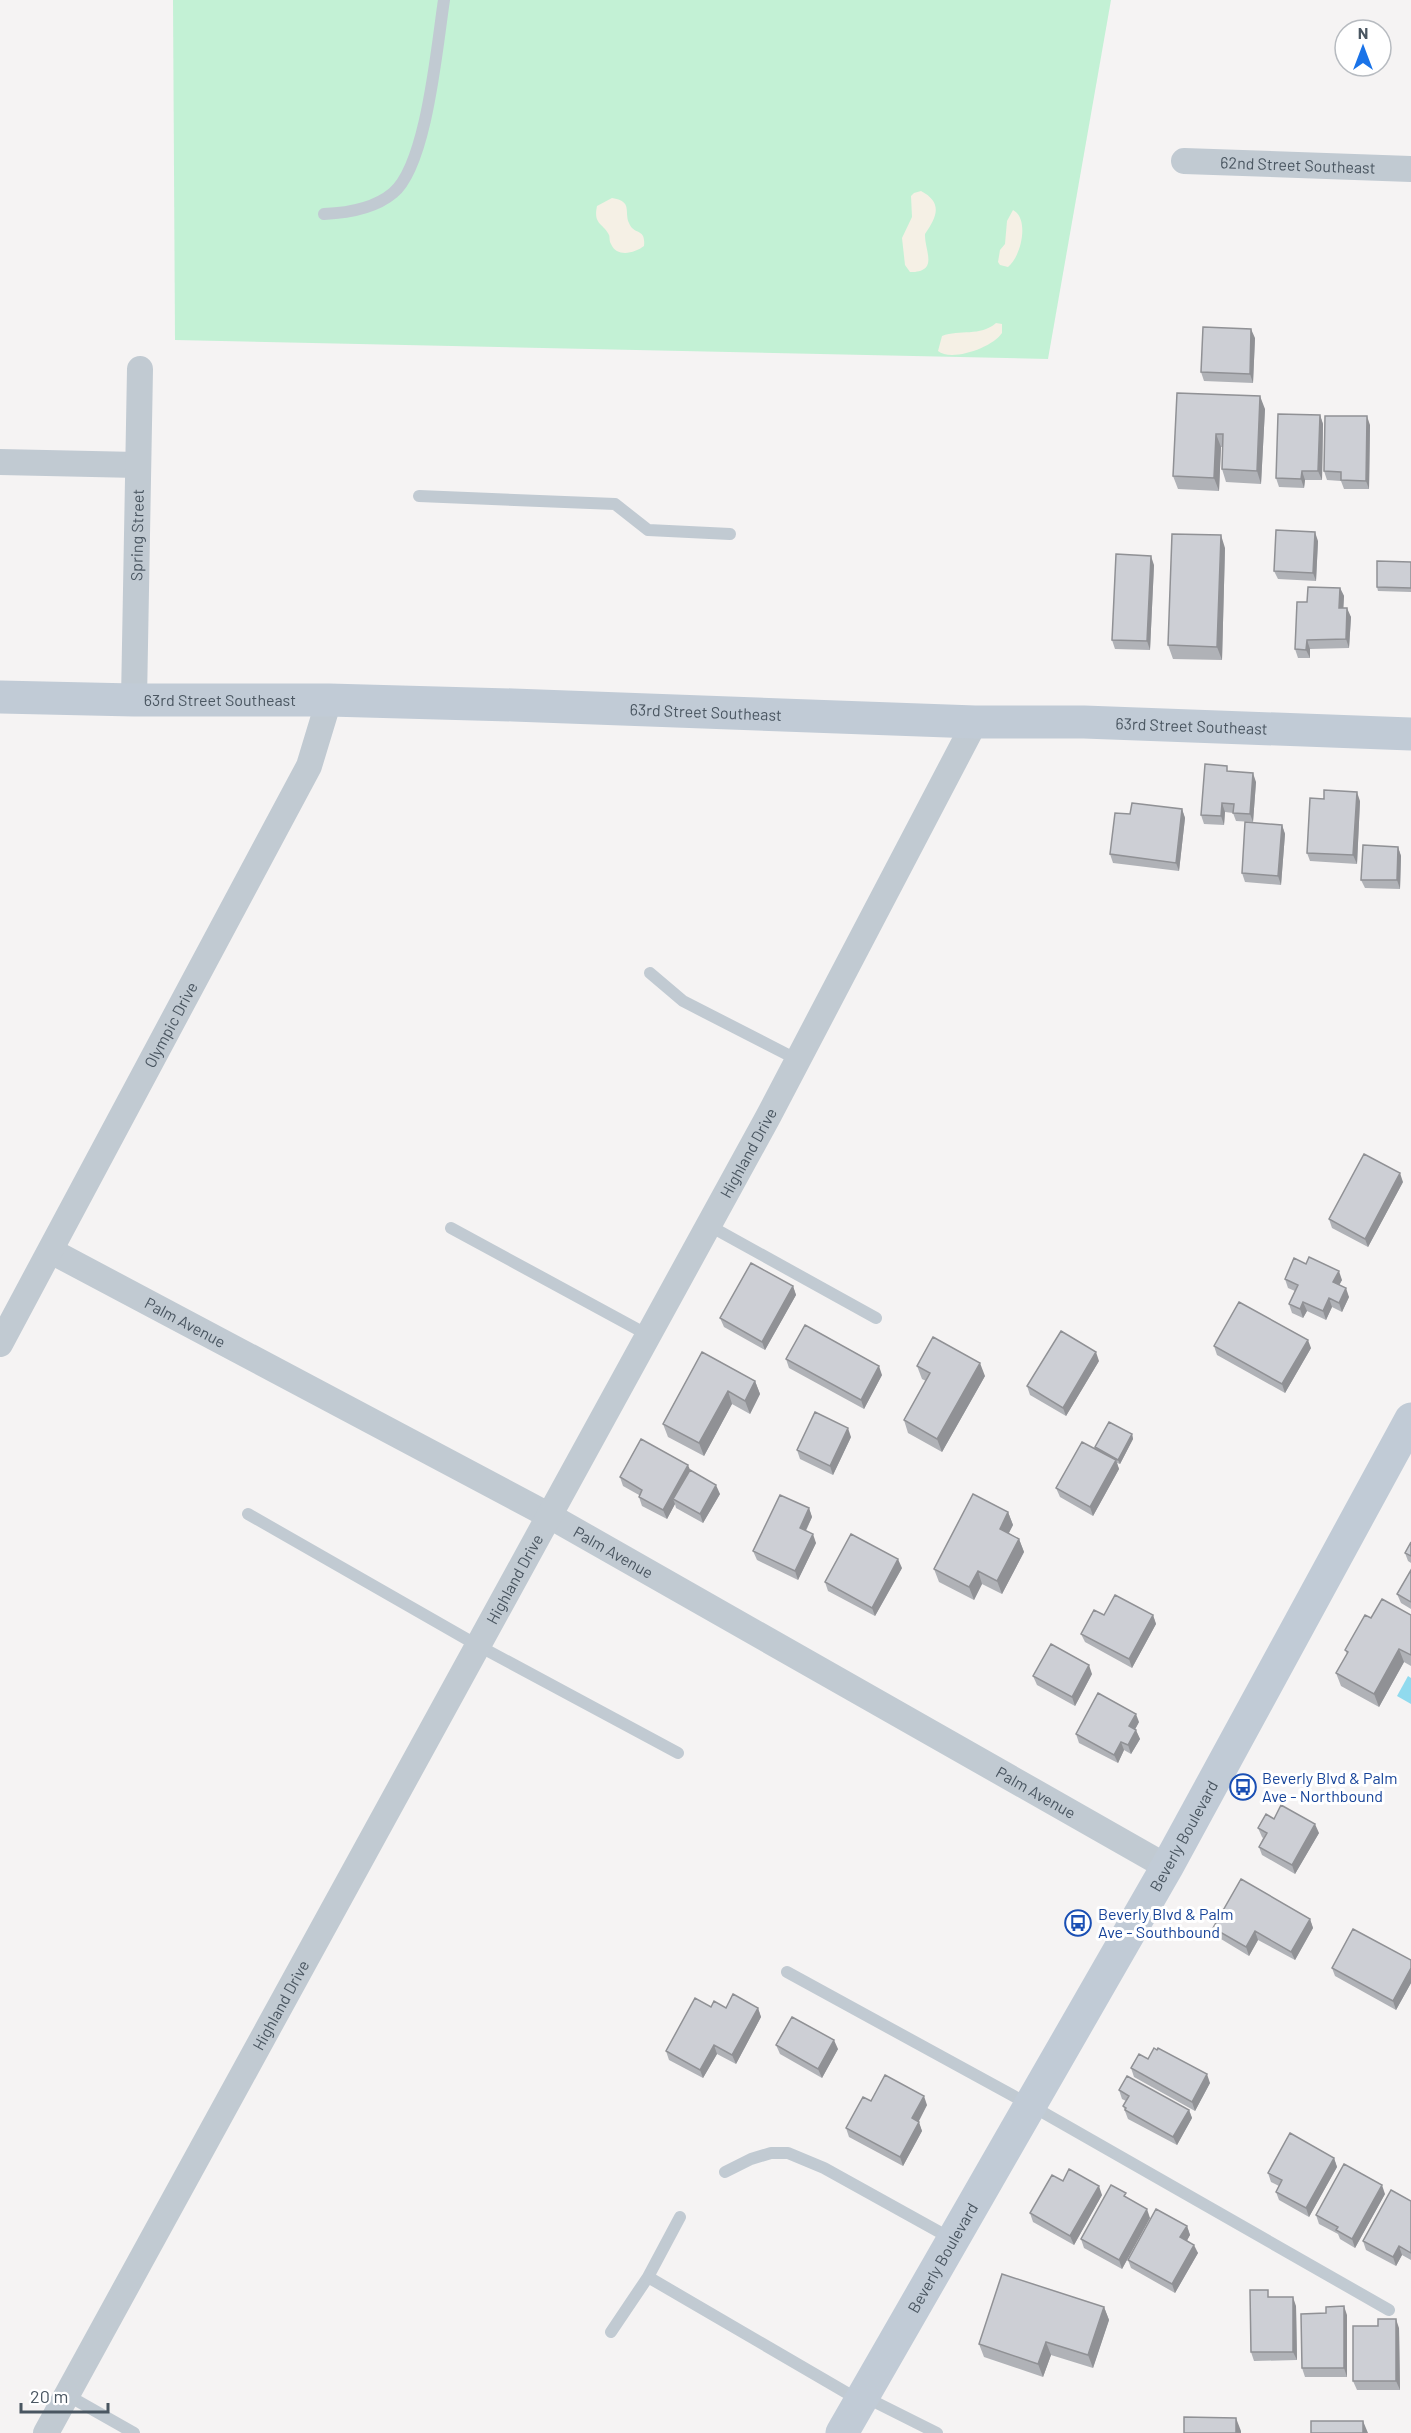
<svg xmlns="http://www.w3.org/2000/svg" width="1411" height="2433" viewBox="0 0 1411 2433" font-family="Barlow,sans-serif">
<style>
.green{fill:#c3f1d5}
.sand{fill:#f5f0e5}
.water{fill:#90daee}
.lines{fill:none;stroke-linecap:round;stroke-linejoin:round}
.lane{stroke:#c1cad2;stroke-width:12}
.street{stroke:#c1cad2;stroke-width:26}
.secondary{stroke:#c1cbd6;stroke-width:33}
.wall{fill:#b0b2b7}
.shaded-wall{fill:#909195}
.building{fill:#cdcfd5;stroke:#909195;stroke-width:1.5}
.labels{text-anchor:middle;stroke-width:6;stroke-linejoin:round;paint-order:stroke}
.street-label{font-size:16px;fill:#4a5661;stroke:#fff}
.transit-label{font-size:16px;fill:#164399;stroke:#fff;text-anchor:start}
</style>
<rect width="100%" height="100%" fill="#f5f3f3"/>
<!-- green -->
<path class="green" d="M 173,0 L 1111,0 L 1048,359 L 175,340 Z"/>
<!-- sand -->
<path class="sand" d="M 921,191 C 944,203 936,218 925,234 C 924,250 940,272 910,272 L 905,265 L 902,238 L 912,217 L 911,196 L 914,193 Z
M 612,198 C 633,201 624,212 629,223 C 634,236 646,227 644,246 C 635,253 617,258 611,244 C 609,241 610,237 609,235 C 603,223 593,225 597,206 Z
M 1013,210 C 1030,219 1021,257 1008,267 L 1000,265 L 998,262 L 1000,250 L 1005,244 L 1007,221 Z
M 996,323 L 1002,324 L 1002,333 C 992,348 951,362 938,351 L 942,336 C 960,329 980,337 996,323 Z"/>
<!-- water -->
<path class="water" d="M 1408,1676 L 1411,1678 L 1411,1704 L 1397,1696 Z"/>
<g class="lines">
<!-- lane -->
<path class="lane" d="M 324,214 C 347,213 374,209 393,193 C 427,165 437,45 444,0
M 419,496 L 615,504 L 648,530 L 730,534
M 650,973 L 683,1001 L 798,1060
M 708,1225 L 876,1318
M 451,1228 L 648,1335
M 248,1514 L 477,1645 L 678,1753
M 787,1972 L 1030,2105 L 1389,2310
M 725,2172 L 751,2159 L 771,2153 L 788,2153 L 824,2168 L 952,2239
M 680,2217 L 648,2277 L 859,2400
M 611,2332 L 648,2277
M 67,2395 L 134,2433
M 863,2396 L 937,2433"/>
<!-- street -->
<g class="street">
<path id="s1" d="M 1184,161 L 1411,169"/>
<path d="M 0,462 L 138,465"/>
<path id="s2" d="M 134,700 L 140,369"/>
<path id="s3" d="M 51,1251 L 548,1515 L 1167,1867"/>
<path id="s4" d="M 0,1344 L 309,766 L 329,700"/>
<path id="s5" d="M 46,2433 L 768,1117 L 975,722"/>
</g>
<!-- secondary -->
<g class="secondary">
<path id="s6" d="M 0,697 L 134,700 L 329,700 L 513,705 L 975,722 L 1084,722 L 1411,734"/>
<path id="s7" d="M 842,2433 L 1167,1867 L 1411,1419"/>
</g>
</g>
<!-- wall -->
<path class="wall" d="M 1255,338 L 1253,383 L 1204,381 L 1201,372 Z
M 1177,393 L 1265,409 L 1261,484 L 1226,482 L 1222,469 L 1222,447 L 1221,447 L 1219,491 L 1178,489 L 1173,476 Z
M 1320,415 L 1323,424 L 1322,480 L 1305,480 L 1304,488 L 1279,487 L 1276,478 Z
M 1370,425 L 1369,489 L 1344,489 L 1341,481 L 1327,480 L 1324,471 Z
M 1318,541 L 1316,581 L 1278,579 L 1274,571 Z
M 1225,548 L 1222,660 L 1173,659 L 1168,645 Z
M 1411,562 L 1411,592 L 1378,591 L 1377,587 Z
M 1154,565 L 1150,650 L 1115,649 L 1112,640 Z
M 1340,588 L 1344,596 L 1343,608 L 1351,617 L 1349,648 L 1310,649 L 1310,658 L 1298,658 L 1295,649 L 1307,602 Z
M 1229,771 L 1256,782 L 1253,822 L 1236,821 L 1233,813 L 1225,812 L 1224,825 L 1204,824 L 1201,815 Z
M 1360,801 L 1357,864 L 1310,861 L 1307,853 Z
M 1182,809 L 1185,818 L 1179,871 L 1113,863 L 1110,854 Z
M 1282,825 L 1285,834 L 1281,885 L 1245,882 L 1242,873 Z
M 1398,847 L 1401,856 L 1400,889 L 1365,888 L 1361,880 Z
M 1403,1182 L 1368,1247 L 1332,1228 L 1329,1219 Z
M 1285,1279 L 1342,1280 L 1339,1285 L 1349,1297 L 1342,1312 L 1332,1307 L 1326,1320 L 1307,1311 L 1303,1318 L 1292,1313 L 1289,1304 L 1295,1291 L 1288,1288 Z
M 793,1286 L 796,1295 L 765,1350 L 724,1327 L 720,1318 Z
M 1214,1346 L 1311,1348 L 1285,1393 L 1217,1355 Z
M 702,1352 L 755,1381 L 760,1394 L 750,1414 L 732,1404 L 704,1456 L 668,1437 L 663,1424 Z
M 786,1359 L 882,1375 L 864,1409 L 789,1368 Z
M 1099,1361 L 1066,1416 L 1030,1395 L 1027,1386 Z
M 917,1366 L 985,1376 L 942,1452 L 908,1433 L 904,1420 L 926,1381 L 922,1379 Z
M 1132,1434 L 1133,1439 L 1120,1464 L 1117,1463 L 1119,1469 L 1093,1516 L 1060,1497 L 1056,1488 L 1095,1449 L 1095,1447 Z
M 851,1437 L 833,1475 L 800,1459 L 797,1450 Z
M 690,1471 L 720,1494 L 703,1523 L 676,1508 L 675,1504 L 667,1519 L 642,1506 L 639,1497 L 639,1495 L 623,1486 L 620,1477 Z
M 809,1508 L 812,1517 L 806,1531 L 816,1543 L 798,1580 L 757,1560 L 753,1551 Z
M 1008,1512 L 1013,1525 L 1009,1533 L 1019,1539 L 1024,1552 L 1002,1594 L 982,1584 L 974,1600 L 939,1582 L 934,1569 Z
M 1411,1542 L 1411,1563 L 1408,1561 L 1405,1553 Z
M 902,1568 L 875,1616 L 828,1591 L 825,1582 Z
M 1411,1570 L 1411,1609 L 1401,1603 L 1397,1594 Z
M 1104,1615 L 1153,1615 L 1156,1624 L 1132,1668 L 1085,1642 L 1081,1634 Z
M 1411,1615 L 1411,1666 L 1404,1662 L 1379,1707 L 1341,1686 L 1336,1673 L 1347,1654 L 1345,1650 L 1371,1618 Z
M 1092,1674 L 1075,1706 L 1037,1685 L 1033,1676 Z
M 1139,1722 L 1135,1729 L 1140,1739 L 1131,1754 L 1124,1750 L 1118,1763 L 1079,1743 L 1076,1734 Z
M 1274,1819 L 1319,1833 L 1295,1874 L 1262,1855 L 1259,1847 L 1263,1838 L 1262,1837 L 1258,1828 Z
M 1310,1919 L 1313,1928 L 1295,1960 L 1258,1940 L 1249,1956 L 1216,1936 L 1213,1928 Z
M 1411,1960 L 1411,1983 L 1396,2010 L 1335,1976 L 1332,1968 Z
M 711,2007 L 758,2008 L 761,2017 L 736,2064 L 717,2054 L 703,2078 L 669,2060 L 666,2051 Z
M 776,2045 L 838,2049 L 822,2078 L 780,2054 Z
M 1148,2059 L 1210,2083 L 1195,2111 L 1134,2077 L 1131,2068 Z
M 1119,2090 L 1189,2110 L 1192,2118 L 1177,2145 L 1128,2119 L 1123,2106 L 1126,2101 L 1122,2099 Z
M 871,2101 L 927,2105 L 918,2121 L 922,2131 L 903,2166 L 849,2137 L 846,2128 Z
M 1334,2158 L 1337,2167 L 1309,2217 L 1279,2200 L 1276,2192 L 1279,2186 L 1271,2182 L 1268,2173 Z
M 1063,2181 L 1102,2195 L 1074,2245 L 1033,2222 L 1030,2213 Z
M 1385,2194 L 1355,2248 L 1340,2239 L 1338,2234 L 1319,2224 L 1316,2215 Z
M 1128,2198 L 1150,2218 L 1122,2269 L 1084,2248 L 1081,2239 Z
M 1411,2201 L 1411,2260 L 1402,2255 L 1396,2266 L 1366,2250 L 1363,2241 Z
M 1187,2226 L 1190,2235 L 1187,2240 L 1198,2253 L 1175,2293 L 1131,2268 L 1128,2260 Z
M 1271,2297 L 1296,2306 L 1297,2360 L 1254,2361 L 1251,2352 Z
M 1104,2307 L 1109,2320 L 1093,2368 L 1051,2355 L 1043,2377 L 984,2357 L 979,2344 Z
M 1347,2315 L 1347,2377 L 1305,2377 L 1302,2368 Z
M 1399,2328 L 1400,2390 L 1357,2390 L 1353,2381 Z"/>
<!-- shaded-wall -->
<path class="shaded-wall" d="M 1251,329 L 1255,338 L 1253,383 L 1250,374 Z
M 1260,396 L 1265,409 L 1261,484 L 1257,471 Z
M 1320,415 L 1323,424 L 1322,480 L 1318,471 Z
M 1367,416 L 1370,425 L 1369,489 L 1366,481 Z
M 1216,434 L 1221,447 L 1219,491 L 1214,478 Z
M 1302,471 L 1305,480 L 1304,488 L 1301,479 Z
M 1315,532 L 1318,541 L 1316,581 L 1313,573 Z
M 1221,535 L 1225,548 L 1222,660 L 1217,647 Z
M 1151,556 L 1154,565 L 1150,650 L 1147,641 Z
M 1340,588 L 1344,596 L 1343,617 L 1339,608 Z
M 1347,608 L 1351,617 L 1349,648 L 1346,639 Z
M 1307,640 L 1310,649 L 1310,658 L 1306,650 Z
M 1253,773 L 1256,782 L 1253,822 L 1250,814 Z
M 1357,792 L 1360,801 L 1357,864 L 1353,855 Z
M 1222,803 L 1225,812 L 1224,825 L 1221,816 Z
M 1182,809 L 1185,818 L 1179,871 L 1176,863 Z
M 1282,825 L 1285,834 L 1281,885 L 1278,876 Z
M 1398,847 L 1401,856 L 1400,889 L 1397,880 Z
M 1400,1173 L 1403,1182 L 1368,1247 L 1365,1239 Z
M 1339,1271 L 1342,1280 L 1336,1291 L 1333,1282 Z
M 793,1286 L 796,1295 L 765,1350 L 762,1342 Z
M 1346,1288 L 1349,1297 L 1342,1312 L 1339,1303 Z
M 1329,1298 L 1332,1307 L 1326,1320 L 1323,1311 Z
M 1303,1302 L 1307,1311 L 1303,1318 L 1300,1309 Z
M 1308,1340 L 1311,1348 L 1285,1393 L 1282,1384 Z
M 1096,1352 L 1099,1361 L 1066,1416 L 1063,1408 Z
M 980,1363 L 985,1376 L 942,1452 L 937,1439 Z
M 879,1366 L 882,1375 L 864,1409 L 861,1400 Z
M 755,1381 L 760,1394 L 750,1414 L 745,1401 Z
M 728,1391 L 732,1404 L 704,1456 L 699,1443 Z
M 848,1428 L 851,1437 L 833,1475 L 830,1466 Z
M 1132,1434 L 1133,1439 L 1120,1464 L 1118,1460 Z
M 1116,1460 L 1119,1469 L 1093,1516 L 1090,1507 Z
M 688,1465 L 692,1474 L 673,1499 L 675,1504 L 667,1519 L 663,1510 Z
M 716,1485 L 720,1494 L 703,1523 L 700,1514 Z
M 809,1508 L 812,1517 L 803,1536 L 800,1528 Z
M 1008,1512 L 1013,1525 L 1004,1542 L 1000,1529 Z
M 813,1534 L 816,1543 L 798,1580 L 795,1571 Z
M 1019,1539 L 1024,1552 L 1002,1594 L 997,1581 Z
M 898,1559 L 902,1568 L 875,1616 L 872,1608 Z
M 978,1571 L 982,1584 L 974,1600 L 969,1587 Z
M 1153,1615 L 1156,1624 L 1132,1668 L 1129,1659 Z
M 1399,1649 L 1404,1662 L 1379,1707 L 1374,1694 Z
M 1089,1665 L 1092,1674 L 1075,1706 L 1072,1697 Z
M 1136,1714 L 1139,1722 L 1132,1735 L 1129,1726 Z
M 1136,1730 L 1140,1739 L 1131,1754 L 1128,1745 Z
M 1121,1742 L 1124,1750 L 1118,1763 L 1114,1755 Z
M 1315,1824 L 1319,1833 L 1295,1874 L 1292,1865 Z
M 1310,1919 L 1313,1928 L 1295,1960 L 1291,1952 Z
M 1255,1931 L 1258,1940 L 1249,1956 L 1246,1947 Z
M 1411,1968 L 1411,1983 L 1396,2010 L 1393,2001 Z
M 758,2008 L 761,2017 L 736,2064 L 732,2055 Z
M 834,2040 L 838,2049 L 822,2078 L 818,2069 Z
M 714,2045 L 717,2054 L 703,2078 L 700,2070 Z
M 1207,2074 L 1210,2083 L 1195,2111 L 1192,2102 Z
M 924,2096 L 927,2105 L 916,2127 L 912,2118 Z
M 1189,2110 L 1192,2118 L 1177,2145 L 1173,2137 Z
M 919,2122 L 922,2131 L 903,2166 L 900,2157 Z
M 1334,2158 L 1337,2167 L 1309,2217 L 1306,2208 Z
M 1382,2185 L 1385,2194 L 1355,2248 L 1352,2239 Z
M 1099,2186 L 1102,2195 L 1074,2245 L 1070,2236 Z
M 1147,2209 L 1150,2218 L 1122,2269 L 1119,2260 Z
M 1187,2226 L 1190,2235 L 1184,2246 L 1180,2237 Z
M 1194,2245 L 1198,2253 L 1175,2293 L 1172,2284 Z
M 1399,2246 L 1402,2255 L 1396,2266 L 1393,2257 Z
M 1293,2297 L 1296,2306 L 1297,2360 L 1293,2352 Z
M 1344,2306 L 1347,2315 L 1347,2377 L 1344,2368 Z
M 1104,2307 L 1109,2320 L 1093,2368 L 1088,2355 Z
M 1396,2319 L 1399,2328 L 1400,2390 L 1396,2381 Z
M 1046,2342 L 1051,2355 L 1043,2377 L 1038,2364 Z
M 1236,2418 L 1241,2431 L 1241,2433 L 1236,2433 Z
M 1363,2421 L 1368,2433 L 1363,2433 Z"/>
<!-- building -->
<path class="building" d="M 1203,327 L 1251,329 L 1250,374 L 1201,372 Z
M 1177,393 L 1260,396 L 1257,471 L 1222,469 L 1223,434 L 1216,434 L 1214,478 L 1173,476 Z
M 1278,414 L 1320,415 L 1318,471 L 1302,471 L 1301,479 L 1276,478 Z
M 1325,416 L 1367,416 L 1366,481 L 1341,480 L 1341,472 L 1324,471 Z
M 1276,530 L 1315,532 L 1313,573 L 1274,571 Z
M 1172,534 L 1221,535 L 1217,647 L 1168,645 Z
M 1116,554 L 1151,556 L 1147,641 L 1112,640 Z
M 1377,561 L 1411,562 L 1411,588 L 1377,587 Z
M 1308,587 L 1340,588 L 1339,608 L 1347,608 L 1346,639 L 1307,640 L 1306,650 L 1295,649 L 1297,602 L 1307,602 Z
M 1205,764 L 1227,766 L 1227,771 L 1253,773 L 1250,814 L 1233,813 L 1234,804 L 1222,803 L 1221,816 L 1201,815 Z
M 1324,790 L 1357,792 L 1353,855 L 1307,853 L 1310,798 L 1324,799 Z
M 1132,803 L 1182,809 L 1176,863 L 1110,854 L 1115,813 L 1130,814 Z
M 1245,822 L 1282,825 L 1278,876 L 1242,873 Z
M 1363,845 L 1398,847 L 1397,880 L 1361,880 Z
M 1364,1154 L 1400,1173 L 1365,1239 L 1329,1219 Z
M 1309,1257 L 1339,1271 L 1333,1282 L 1346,1288 L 1339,1303 L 1329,1298 L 1323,1311 L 1303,1302 L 1300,1309 L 1289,1304 L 1298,1285 L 1285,1279 L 1294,1258 L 1306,1264 Z
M 751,1263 L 793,1286 L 762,1342 L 720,1318 Z
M 1239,1302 L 1308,1340 L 1282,1384 L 1214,1346 Z
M 805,1325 L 879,1366 L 861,1400 L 786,1359 Z
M 1061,1331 L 1096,1352 L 1063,1408 L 1027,1386 Z
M 933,1337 L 980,1363 L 937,1439 L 904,1420 L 930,1373 L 917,1366 Z
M 702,1352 L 755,1381 L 745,1401 L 728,1391 L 699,1443 L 663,1424 Z
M 815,1412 L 848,1428 L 830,1466 L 797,1450 Z
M 1109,1422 L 1132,1434 L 1118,1460 L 1095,1447 Z
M 641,1439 L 688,1465 L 663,1510 L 639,1497 L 642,1490 L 620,1477 Z
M 1082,1442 L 1116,1460 L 1090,1507 L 1056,1488 Z
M 690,1470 L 716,1485 L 700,1514 L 673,1499 Z
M 973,1494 L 1008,1512 L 1000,1529 L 1019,1539 L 997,1581 L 978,1571 L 969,1587 L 934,1569 Z
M 780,1495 L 809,1508 L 800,1528 L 813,1534 L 795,1571 L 753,1551 Z
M 851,1534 L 898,1559 L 872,1608 L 825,1582 Z
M 1411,1542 L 1411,1556 L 1405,1553 Z
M 1411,1570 L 1411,1602 L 1397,1594 Z
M 1115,1595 L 1153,1615 L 1129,1659 L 1081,1634 L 1094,1610 L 1104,1615 Z
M 1382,1599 L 1411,1615 L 1411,1655 L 1399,1649 L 1374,1694 L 1336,1673 L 1348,1652 L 1345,1650 L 1365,1615 L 1371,1618 Z
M 1051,1644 L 1089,1665 L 1072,1697 L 1033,1676 Z
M 1098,1693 L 1136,1714 L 1129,1726 L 1136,1730 L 1128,1745 L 1121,1742 L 1114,1755 L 1076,1734 Z
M 1281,1805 L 1315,1824 L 1292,1865 L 1259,1847 L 1267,1833 L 1258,1828 L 1266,1814 L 1274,1819 Z
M 1241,1879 L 1310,1919 L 1291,1952 L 1255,1931 L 1246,1947 L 1213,1928 Z
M 1353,1929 L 1411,1960 L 1411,1968 L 1393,2001 L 1332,1968 Z
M 733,1994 L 758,2008 L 732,2055 L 714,2045 L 700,2070 L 666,2051 L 695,1998 L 711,2007 L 714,2001 L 726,2008 Z
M 792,2017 L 834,2040 L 818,2069 L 776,2045 Z
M 1154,2048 L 1157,2050 L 1158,2048 L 1207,2074 L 1192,2102 L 1131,2068 L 1139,2054 L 1148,2059 Z
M 885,2075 L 924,2096 L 912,2118 L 919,2122 L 900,2157 L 846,2128 L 863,2097 L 871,2101 Z
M 1127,2076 L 1189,2110 L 1173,2137 L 1125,2110 L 1126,2108 L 1123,2106 L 1129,2096 L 1119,2090 Z
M 1290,2133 L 1334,2158 L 1306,2208 L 1276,2192 L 1282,2180 L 1268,2173 Z
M 1344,2164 L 1382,2185 L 1352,2239 L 1336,2230 L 1338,2227 L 1316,2215 Z
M 1069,2169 L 1099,2186 L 1070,2236 L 1030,2213 L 1052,2175 L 1063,2181 Z
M 1111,2185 L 1126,2193 L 1124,2196 L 1147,2209 L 1119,2260 L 1081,2239 Z
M 1391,2190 L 1411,2201 L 1411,2253 L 1399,2246 L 1393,2257 L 1363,2241 Z
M 1156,2209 L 1187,2226 L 1180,2237 L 1194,2245 L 1172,2284 L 1128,2260 Z
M 1002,2274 L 1104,2307 L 1088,2355 L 1046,2342 L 1038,2364 L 979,2344 Z
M 1250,2290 L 1268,2290 L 1268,2297 L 1293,2297 L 1293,2352 L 1251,2352 Z
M 1344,2306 L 1344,2368 L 1302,2368 L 1301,2314 L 1326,2313 L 1326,2307 Z
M 1378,2319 L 1396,2319 L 1396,2381 L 1353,2381 L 1353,2326 L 1378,2326 Z
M 1184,2417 L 1236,2418 L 1236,2433 L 1184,2433 Z
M 1311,2421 L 1363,2421 L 1363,2433 L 1311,2433 Z"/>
<!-- icons -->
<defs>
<g id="bus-ring" transform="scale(1.35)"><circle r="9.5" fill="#fff" stroke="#1a4fb4" stroke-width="1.5"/><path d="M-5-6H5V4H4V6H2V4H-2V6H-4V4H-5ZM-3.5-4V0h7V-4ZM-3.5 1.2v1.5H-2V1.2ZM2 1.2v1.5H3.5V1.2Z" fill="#1a4fb4"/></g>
</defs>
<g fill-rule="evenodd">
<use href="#bus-ring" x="1243" y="1787"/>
<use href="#bus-ring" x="1078" y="1923"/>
</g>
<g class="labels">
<!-- street labels -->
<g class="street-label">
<text dy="6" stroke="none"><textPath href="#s1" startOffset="114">62nd Street Southeast</textPath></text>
<text dy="6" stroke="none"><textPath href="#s2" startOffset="165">Spring Street</textPath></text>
<text dy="6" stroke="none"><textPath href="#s6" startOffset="220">63rd Street Southeast</textPath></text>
<text dy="6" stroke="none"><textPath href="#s6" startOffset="706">63rd Street Southeast</textPath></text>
<text dy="6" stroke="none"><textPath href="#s6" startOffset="1192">63rd Street Southeast</textPath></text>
<text dy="6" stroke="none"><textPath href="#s4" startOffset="362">Olympic Drive</textPath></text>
<text dy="6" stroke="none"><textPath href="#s5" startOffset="1460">Highland Drive</textPath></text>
<text dy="6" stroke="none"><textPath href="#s3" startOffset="152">Palm Avenue</textPath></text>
<text dy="6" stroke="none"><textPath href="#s3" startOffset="638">Palm Avenue</textPath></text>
<text dy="6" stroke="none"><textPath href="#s5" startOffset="974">Highland Drive</textPath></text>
<text dy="6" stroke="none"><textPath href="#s3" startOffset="1124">Palm Avenue</textPath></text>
<text dy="6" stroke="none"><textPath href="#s7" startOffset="688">Beverly Boulevard</textPath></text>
<text dy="6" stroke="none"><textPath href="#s5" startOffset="488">Highland Drive</textPath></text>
<text dy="6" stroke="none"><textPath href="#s7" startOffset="202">Beverly Boulevard</textPath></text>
</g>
<!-- transit labels -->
<g class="transit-label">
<text x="1262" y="1784">Beverly Blvd &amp; Palm<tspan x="1262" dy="18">Ave - Northbound</tspan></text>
<text x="1098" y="1920">Beverly Blvd &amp; Palm<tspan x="1098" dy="18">Ave - Southbound</tspan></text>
</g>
</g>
<!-- north arrow -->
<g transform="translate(1363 48)"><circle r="28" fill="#ffffff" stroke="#b7bbc0" stroke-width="1.5"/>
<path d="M0-4.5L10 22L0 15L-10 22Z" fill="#1a73e8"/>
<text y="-9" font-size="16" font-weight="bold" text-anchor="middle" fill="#4a5661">N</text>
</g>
<!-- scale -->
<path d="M21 2403v9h87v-9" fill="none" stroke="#4a5661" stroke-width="3"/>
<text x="30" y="2403" font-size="18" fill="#4a5661" stroke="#ffffff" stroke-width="4.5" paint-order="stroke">20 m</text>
</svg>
